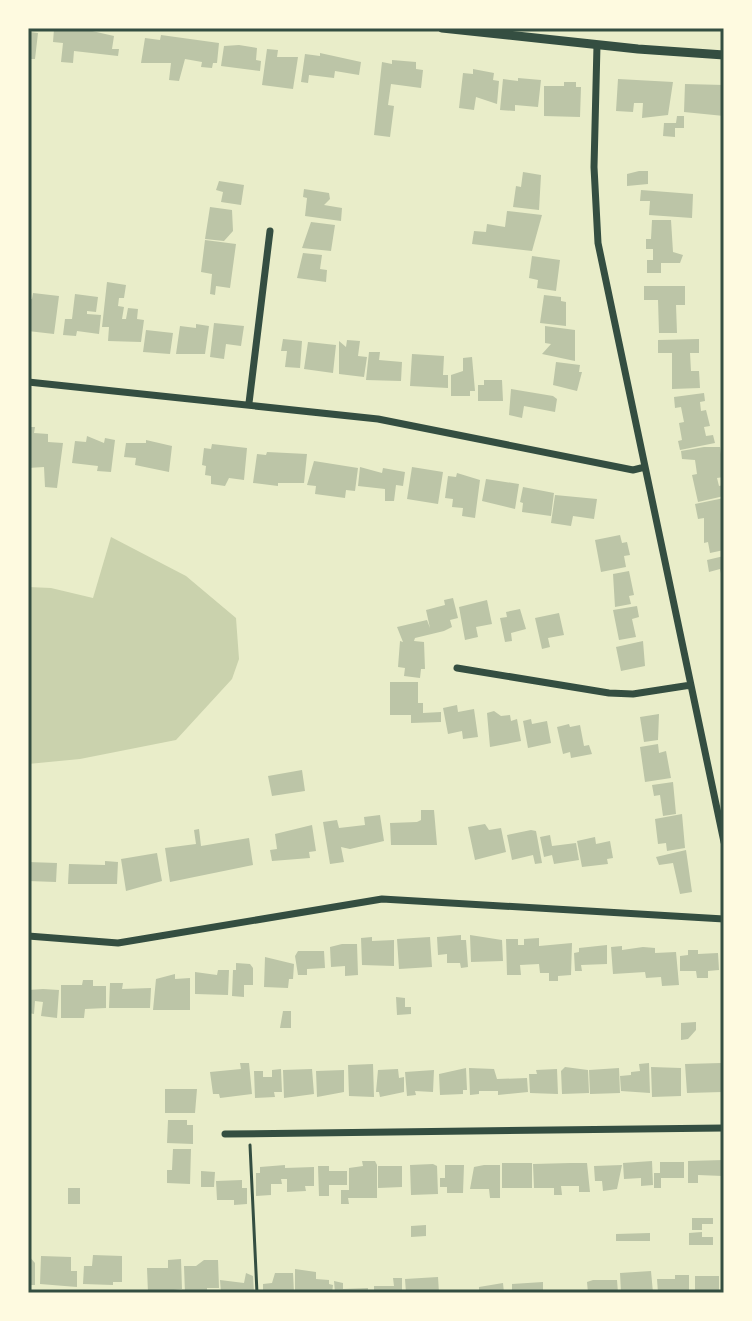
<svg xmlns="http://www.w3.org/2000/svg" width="752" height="1321" viewBox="0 0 752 1321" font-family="'Libre Baskerville',serif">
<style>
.green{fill:#cad2ad}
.building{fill:#bcc5a7}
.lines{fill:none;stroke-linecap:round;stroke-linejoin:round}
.path{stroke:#344e41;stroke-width:3}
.minor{stroke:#344e41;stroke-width:7}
.tertiary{stroke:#344e41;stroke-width:9}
.neatline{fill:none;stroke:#344e41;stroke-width:3}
</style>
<rect width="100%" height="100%" fill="#e9edc9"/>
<!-- green -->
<path class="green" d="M 111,537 L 186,576 L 236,618 L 239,659 L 232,679 L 176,740 L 80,759 L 28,764 L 28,587 L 51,588 L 93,598 Z"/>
<!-- building -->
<path class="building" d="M 79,28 L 114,36 L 112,49 L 119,49 L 118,56 L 74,51 L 73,63 L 61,62 L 63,43 L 53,42 L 54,29 L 79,31 Z
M 30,32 L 38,33 L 35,59 L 28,59 Z
M 161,35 L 219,43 L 217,63 L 213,63 L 212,68 L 201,67 L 202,62 L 185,59 L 179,81 L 169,80 L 171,63 L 141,63 L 145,38 L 160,40 Z
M 239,45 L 257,48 L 256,60 L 261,61 L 260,71 L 221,66 L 224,46 Z
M 267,49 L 278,50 L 277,57 L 298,57 L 293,89 L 262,85 Z
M 320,53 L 361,62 L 359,75 L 335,71 L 334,78 L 309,75 L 308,83 L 301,82 L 305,54 L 320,56 Z
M 392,60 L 416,62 L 416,69 L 423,70 L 421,88 L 391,84 L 388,105 L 394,106 L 390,137 L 374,135 L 382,62 L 392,64 Z
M 473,69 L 494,73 L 493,80 L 499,81 L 497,104 L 476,97 L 474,110 L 459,108 L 463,73 L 473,74 Z
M 518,78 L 541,80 L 538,107 L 515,105 L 515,111 L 500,110 L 503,79 L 518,81 Z
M 618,79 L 673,82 L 668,115 L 642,118 L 643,103 L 634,103 L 633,112 L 616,111 Z
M 564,82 L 576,82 L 576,87 L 581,87 L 580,117 L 544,116 L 544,86 L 564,86 Z
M 685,84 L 724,85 L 724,116 L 684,112 Z
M 677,116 L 684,116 L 684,128 L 675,128 L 675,137 L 663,136 L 664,123 L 676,123 Z
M 639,171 L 648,171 L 648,184 L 627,186 L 627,174 Z
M 523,172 L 541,175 L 539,210 L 513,207 L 516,186 L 521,187 Z
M 219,181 L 244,185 L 241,205 L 221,202 L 223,192 L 216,190 Z
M 304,189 L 329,193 L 330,199 L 324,205 L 342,208 L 341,221 L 305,216 L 307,198 L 303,197 Z
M 641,190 L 693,194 L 692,218 L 649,215 L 650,201 L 640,201 Z
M 210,207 L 232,210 L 233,231 L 224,241 L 205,239 Z
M 507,211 L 542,215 L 532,251 L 472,244 L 474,231 L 486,232 L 487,224 L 505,227 Z
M 652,220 L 671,220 L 673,252 L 683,255 L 680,263 L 661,263 L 661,273 L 647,273 L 647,260 L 653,260 L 653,249 L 646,249 L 646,239 L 651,239 Z
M 311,222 L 335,225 L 331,251 L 302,248 Z
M 205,240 L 236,244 L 230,288 L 216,286 L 215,295 L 210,294 L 212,274 L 201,272 Z
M 303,253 L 322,255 L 320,269 L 327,270 L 326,282 L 297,278 Z
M 532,256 L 560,260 L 556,291 L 537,288 L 538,280 L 529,278 Z
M 107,282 L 126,285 L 124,298 L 119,298 L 118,306 L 124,307 L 122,319 L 126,319 L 128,308 L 138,309 L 137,319 L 144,320 L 141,342 L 108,341 L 109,327 L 102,327 Z
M 644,286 L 685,286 L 685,305 L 676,305 L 677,333 L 659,333 L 658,300 L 644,300 Z
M 33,293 L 59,296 L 54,334 L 28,331 L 28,299 L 32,299 Z
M 75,294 L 98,297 L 96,312 L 87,311 L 87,314 L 101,315 L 99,334 L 77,331 L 76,336 L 63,335 L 65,319 L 72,319 Z
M 544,295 L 561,297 L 561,301 L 566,302 L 566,326 L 540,323 Z
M 214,323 L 244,326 L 241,346 L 226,344 L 224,359 L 210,357 Z
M 196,324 L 209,326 L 205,354 L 176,354 L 180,326 L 196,328 Z
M 545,326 L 575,330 L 575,361 L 542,354 L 551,344 L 545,343 Z
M 146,330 L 173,333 L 170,354 L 143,352 Z
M 283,339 L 302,341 L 300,368 L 285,367 L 287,351 L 281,351 Z
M 699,339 L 699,353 L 690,353 L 691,371 L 699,371 L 700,388 L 672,389 L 672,353 L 658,353 L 658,340 Z
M 347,340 L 360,341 L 358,356 L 367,357 L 364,377 L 339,374 L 339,341 L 346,347 Z
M 308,342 L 336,345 L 333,373 L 304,369 Z
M 369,352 L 380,352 L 379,360 L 402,362 L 401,381 L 366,380 Z
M 412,354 L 444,356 L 443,375 L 448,375 L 448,388 L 410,386 Z
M 472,357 L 475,391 L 470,391 L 470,396 L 451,396 L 451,375 L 463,371 L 463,358 Z
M 556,362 L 580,365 L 579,372 L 582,372 L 577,391 L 553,385 Z
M 484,380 L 502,380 L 503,401 L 478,401 L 478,385 L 484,385 Z
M 511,389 L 553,396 L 557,399 L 555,412 L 524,406 L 522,418 L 509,415 Z
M 704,393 L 705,401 L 700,402 L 701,411 L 706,410 L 710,426 L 704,427 L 706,436 L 713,435 L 715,443 L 680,450 L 678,441 L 682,440 L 679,423 L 684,422 L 681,407 L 675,408 L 674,397 Z
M 28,427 L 35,427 L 34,433 L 48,434 L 48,442 L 63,443 L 57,488 L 45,487 L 44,467 L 28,468 Z
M 87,436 L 104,443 L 105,438 L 115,440 L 111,472 L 97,471 L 98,466 L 72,463 L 75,441 L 86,442 Z
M 146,440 L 172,446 L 169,472 L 135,465 L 136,458 L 124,457 L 126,443 L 146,443 Z
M 212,444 L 247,448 L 244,480 L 229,478 L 225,486 L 211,484 L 211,476 L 205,475 L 206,466 L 202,465 L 204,448 L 211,449 Z
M 704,447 L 720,447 L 724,477 L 717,478 L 719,486 L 724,485 L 724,496 L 698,502 L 692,475 L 697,474 L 695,460 L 682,459 L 681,451 Z
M 267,452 L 307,454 L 304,483 L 278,483 L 278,486 L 253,483 L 257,454 L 266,455 Z
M 314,461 L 358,468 L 355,491 L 346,490 L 345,498 L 315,494 L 316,486 L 307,485 Z
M 360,467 L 382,473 L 383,468 L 405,472 L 403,486 L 396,485 L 394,501 L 385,501 L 385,489 L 358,486 Z
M 412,467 L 443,472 L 438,504 L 407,499 Z
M 457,473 L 480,480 L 475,518 L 462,516 L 463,508 L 452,507 L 453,499 L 445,498 L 448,476 L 456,477 Z
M 486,479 L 519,484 L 515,509 L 482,501 Z
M 523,487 L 554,493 L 551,516 L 522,512 L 523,503 L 520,502 Z
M 555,495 L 597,499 L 594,519 L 573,516 L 571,526 L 551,523 Z
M 724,498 L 724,550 L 710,553 L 708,542 L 704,543 L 704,518 L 698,519 L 695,504 Z
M 620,535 L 622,543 L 627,542 L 630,555 L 624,556 L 626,567 L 601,572 L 595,540 Z
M 724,556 L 724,582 L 723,582 L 720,569 L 709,572 L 707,560 Z
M 629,571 L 634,595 L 629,596 L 631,604 L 615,607 L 613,574 Z
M 453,598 L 458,618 L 450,620 L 452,627 L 444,631 L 415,638 L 414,641 L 424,642 L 425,669 L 421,669 L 420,678 L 404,676 L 405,668 L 398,667 L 400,641 L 403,642 L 397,627 L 427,620 L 430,628 L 426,610 L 445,605 L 444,600 Z
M 487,600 L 492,624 L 476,627 L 478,637 L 465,640 L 459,607 Z
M 637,606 L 639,617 L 632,619 L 636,637 L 619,640 L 613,610 Z
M 520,609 L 526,629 L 511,633 L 512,641 L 505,642 L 500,618 L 507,617 L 506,612 Z
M 559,613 L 564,635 L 548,638 L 550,647 L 542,649 L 535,618 Z
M 643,641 L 645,666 L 621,671 L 616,647 Z
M 390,682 L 418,682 L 418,703 L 423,703 L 423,713 L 441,712 L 441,722 L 411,723 L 411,715 L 390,715 Z
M 457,705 L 458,712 L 474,709 L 478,737 L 463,739 L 462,731 L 448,734 L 443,708 Z
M 494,711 L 501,716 L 510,715 L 511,721 L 517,719 L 521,741 L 490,747 L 487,713 Z
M 659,714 L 658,740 L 644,742 L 640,717 Z
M 531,719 L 532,724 L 547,721 L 551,743 L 528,748 L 523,721 Z
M 569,724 L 570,727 L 580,725 L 584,746 L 589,745 L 592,754 L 571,758 L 570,752 L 563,754 L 557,727 Z
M 658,744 L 659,753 L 666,751 L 671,778 L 645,782 L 640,747 Z
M 302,770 L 305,791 L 272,796 L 268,776 Z
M 673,782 L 676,814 L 663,816 L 660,795 L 654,796 L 652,785 Z
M 421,810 L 434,810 L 437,845 L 391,845 L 390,823 L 417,822 L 421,820 Z
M 682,814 L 685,848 L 667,851 L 666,843 L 658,844 L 655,819 Z
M 380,815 L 384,841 L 350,849 L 341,847 L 344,862 L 330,864 L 323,822 L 337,820 L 339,828 L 365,825 L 364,817 Z
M 485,824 L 489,830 L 501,828 L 506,852 L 475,860 L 468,827 Z
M 312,825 L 316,851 L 309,852 L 310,858 L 272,861 L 270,850 L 277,849 L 275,834 Z
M 199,829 L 201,846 L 249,838 L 253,865 L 170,882 L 165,848 L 196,844 L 194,830 Z
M 531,830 L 536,831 L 542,863 L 535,864 L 533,855 L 512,860 L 507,835 Z
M 550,835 L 552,846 L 576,843 L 579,860 L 554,864 L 552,855 L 544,857 L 540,837 Z
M 595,837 L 596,844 L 610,841 L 613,858 L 607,859 L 608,864 L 582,867 L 577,841 Z
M 686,850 L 692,892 L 680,894 L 673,863 L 659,865 L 656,857 Z
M 157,853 L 162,881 L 126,891 L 121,859 Z
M 105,861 L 118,862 L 117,884 L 68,884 L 69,864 L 105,865 Z
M 28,862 L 57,863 L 56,882 L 28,881 Z
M 461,935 L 461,940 L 466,940 L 468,967 L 461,968 L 460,963 L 447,963 L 447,954 L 438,955 L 437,937 Z
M 470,935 L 502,940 L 503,961 L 471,962 Z
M 372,937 L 372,941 L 394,940 L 394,966 L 362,965 L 361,938 Z
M 430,937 L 432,967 L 399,969 L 397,939 Z
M 539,938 L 539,946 L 572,943 L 571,975 L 558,976 L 558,981 L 549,981 L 549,973 L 540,973 L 539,964 L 520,965 L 521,975 L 507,975 L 506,939 L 518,939 L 518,945 L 524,945 L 524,939 Z
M 342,944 L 357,944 L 358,975 L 345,976 L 345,966 L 331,967 L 330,947 Z
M 607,945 L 607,964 L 581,965 L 582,971 L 575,971 L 574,953 L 579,952 L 579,948 Z
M 622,946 L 622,950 L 643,947 L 655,948 L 655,953 L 676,952 L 679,985 L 662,986 L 661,977 L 646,978 L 645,972 L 613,974 L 611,947 Z
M 688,950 L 698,950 L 698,954 L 718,953 L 719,970 L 708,971 L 708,978 L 697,978 L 696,971 L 680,971 L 680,956 L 688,955 Z
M 298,951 L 324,951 L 325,968 L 307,969 L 307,975 L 298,975 L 295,956 Z
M 265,957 L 294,964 L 293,979 L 289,979 L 288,988 L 264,987 Z
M 236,963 L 250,964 L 253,968 L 253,985 L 244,985 L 244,997 L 232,996 L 233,970 L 236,970 Z
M 218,970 L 229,970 L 228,995 L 195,994 L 195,972 L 217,975 Z
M 175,974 L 175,979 L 190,978 L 190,1010 L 153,1010 L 156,979 Z
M 83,980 L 93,980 L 93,986 L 106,986 L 106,1008 L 85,1009 L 84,1018 L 61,1018 L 61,985 L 82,985 Z
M 110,983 L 123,983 L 122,989 L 151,988 L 150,1008 L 109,1008 Z
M 43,989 L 59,990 L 57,1018 L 41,1016 L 43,1002 L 35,1001 L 34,1014 L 28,1013 L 28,990 Z
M 396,997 L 405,998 L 405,1007 L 411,1007 L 411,1014 L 397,1015 Z
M 283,1011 L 291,1011 L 291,1028 L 280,1028 Z
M 696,1022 L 696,1030 L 688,1039 L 681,1040 L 681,1023 Z
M 240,1063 L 249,1063 L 252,1094 L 220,1098 L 219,1094 L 213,1094 L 210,1072 L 241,1069 Z
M 649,1063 L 650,1093 L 621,1091 L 620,1076 L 631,1075 L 631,1072 L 640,1071 L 639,1064 Z
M 721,1063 L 722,1092 L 687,1093 L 685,1064 Z
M 373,1064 L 374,1097 L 349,1096 L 348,1065 Z
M 565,1067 L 588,1070 L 589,1093 L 562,1094 L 561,1071 Z
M 651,1067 L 681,1068 L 681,1096 L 652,1097 Z
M 466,1068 L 467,1090 L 463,1090 L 463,1094 L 440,1095 L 439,1074 Z
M 469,1068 L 494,1069 L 497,1079 L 527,1078 L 528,1092 L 498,1095 L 498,1091 L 479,1091 L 479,1094 L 470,1095 Z
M 619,1068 L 620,1093 L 590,1094 L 589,1070 Z
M 281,1069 L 282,1092 L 274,1092 L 275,1097 L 255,1098 L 254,1071 L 263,1071 L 263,1077 L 272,1077 L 272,1070 Z
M 312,1069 L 314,1094 L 284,1098 L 283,1070 Z
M 398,1069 L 399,1078 L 404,1077 L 404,1092 L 380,1097 L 379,1092 L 376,1092 L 378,1070 Z
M 557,1069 L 558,1094 L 530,1093 L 529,1074 L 537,1074 L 536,1070 Z
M 344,1070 L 344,1092 L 317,1097 L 316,1071 Z
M 434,1070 L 433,1092 L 415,1091 L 416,1095 L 407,1096 L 405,1072 Z
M 165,1089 L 197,1089 L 195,1113 L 165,1113 Z
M 168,1120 L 187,1120 L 187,1125 L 193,1125 L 193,1144 L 167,1143 Z
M 173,1149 L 191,1149 L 190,1184 L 167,1183 L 167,1170 L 172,1170 Z
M 723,1160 L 723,1176 L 698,1175 L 698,1183 L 688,1183 L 688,1161 Z
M 362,1161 L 375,1161 L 377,1165 L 377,1198 L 348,1198 L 349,1204 L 341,1204 L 341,1190 L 349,1190 L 349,1168 L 363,1166 Z
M 652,1161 L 653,1185 L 641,1186 L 641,1178 L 624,1179 L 623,1163 Z
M 660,1162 L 684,1162 L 684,1178 L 661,1178 L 661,1188 L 654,1188 L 654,1173 L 660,1173 Z
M 502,1163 L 532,1163 L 532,1188 L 502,1188 Z
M 570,1163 L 587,1163 L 590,1192 L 579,1192 L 579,1186 L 561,1186 L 562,1195 L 554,1195 L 554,1188 L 534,1188 L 533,1164 Z
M 433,1164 L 437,1166 L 438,1194 L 411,1195 L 410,1165 Z
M 285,1165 L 285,1168 L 314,1167 L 314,1186 L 305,1186 L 306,1191 L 287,1192 L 287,1179 L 281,1179 L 282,1184 L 271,1184 L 271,1195 L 256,1196 L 256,1173 L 260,1173 L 260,1167 Z
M 445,1165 L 464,1165 L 463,1193 L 447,1193 L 447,1187 L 440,1187 L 440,1178 L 445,1178 Z
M 484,1165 L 500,1165 L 500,1198 L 490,1198 L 489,1189 L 470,1189 L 474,1167 Z
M 622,1165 L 617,1189 L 603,1191 L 602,1181 L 595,1181 L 594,1166 Z
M 318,1166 L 329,1166 L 329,1171 L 347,1171 L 347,1185 L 329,1185 L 329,1196 L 319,1196 Z
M 378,1166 L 402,1166 L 402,1187 L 378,1188 Z
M 201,1171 L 215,1172 L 214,1187 L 201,1187 Z
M 242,1180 L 242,1188 L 247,1188 L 247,1204 L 234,1205 L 234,1200 L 217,1200 L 216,1181 Z
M 68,1188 L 80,1188 L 80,1204 L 68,1204 Z
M 692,1218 L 713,1218 L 713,1224 L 702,1224 L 702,1230 L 692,1230 Z
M 426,1225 L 426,1236 L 411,1237 L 411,1226 Z
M 702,1232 L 702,1237 L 713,1237 L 713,1245 L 689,1245 L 689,1233 Z
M 650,1233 L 650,1241 L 616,1241 L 616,1234 Z
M 28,1255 L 35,1263 L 35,1285 L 28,1285 Z
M 93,1255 L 122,1256 L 122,1282 L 113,1282 L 113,1285 L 83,1284 L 84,1266 L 92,1266 Z
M 41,1256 L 71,1257 L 71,1271 L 77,1271 L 77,1287 L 40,1284 Z
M 181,1259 L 182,1289 L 148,1293 L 147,1268 L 168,1268 L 168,1260 Z
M 204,1260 L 218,1260 L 219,1288 L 207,1288 L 207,1293 L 185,1293 L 184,1266 L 196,1266 Z
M 295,1269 L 316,1272 L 316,1279 L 329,1280 L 329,1284 L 333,1285 L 332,1293 L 295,1293 Z
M 651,1271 L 653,1293 L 621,1293 L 620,1273 Z
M 246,1273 L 253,1276 L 254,1293 L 221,1293 L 220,1280 L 244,1283 Z
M 275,1273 L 293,1273 L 294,1293 L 263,1293 L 263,1284 L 272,1283 Z
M 675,1275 L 689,1275 L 689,1293 L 658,1293 L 657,1279 L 675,1279 Z
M 695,1276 L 719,1276 L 719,1293 L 695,1293 Z
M 438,1277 L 439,1293 L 406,1293 L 405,1279 Z
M 393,1278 L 402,1278 L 402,1293 L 374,1293 L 374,1286 L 394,1286 Z
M 593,1280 L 617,1280 L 618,1293 L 588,1293 L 587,1282 Z
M 334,1281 L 343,1283 L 343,1289 L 368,1288 L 368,1293 L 335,1293 Z
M 543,1282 L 543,1293 L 512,1293 L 512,1284 Z
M 503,1283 L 504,1293 L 479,1293 L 479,1287 Z"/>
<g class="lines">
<!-- path -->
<path class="path" d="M 250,1145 L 257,1293"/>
<!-- minor -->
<path class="minor" d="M 597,45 L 594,167 L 598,243 L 724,842
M 28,382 L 378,419 L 633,470 L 645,467
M 249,403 L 270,231
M 457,668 L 609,693 L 633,694 L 691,685
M 28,936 L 118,943 L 382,899 L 724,919
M 225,1134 L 724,1128"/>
<!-- tertiary -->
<path class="tertiary" d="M 442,28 L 638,49 L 724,55"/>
</g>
<!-- border -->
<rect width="752" height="1321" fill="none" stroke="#fefae0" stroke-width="60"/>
<rect x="30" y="30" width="692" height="1261" class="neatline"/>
</svg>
